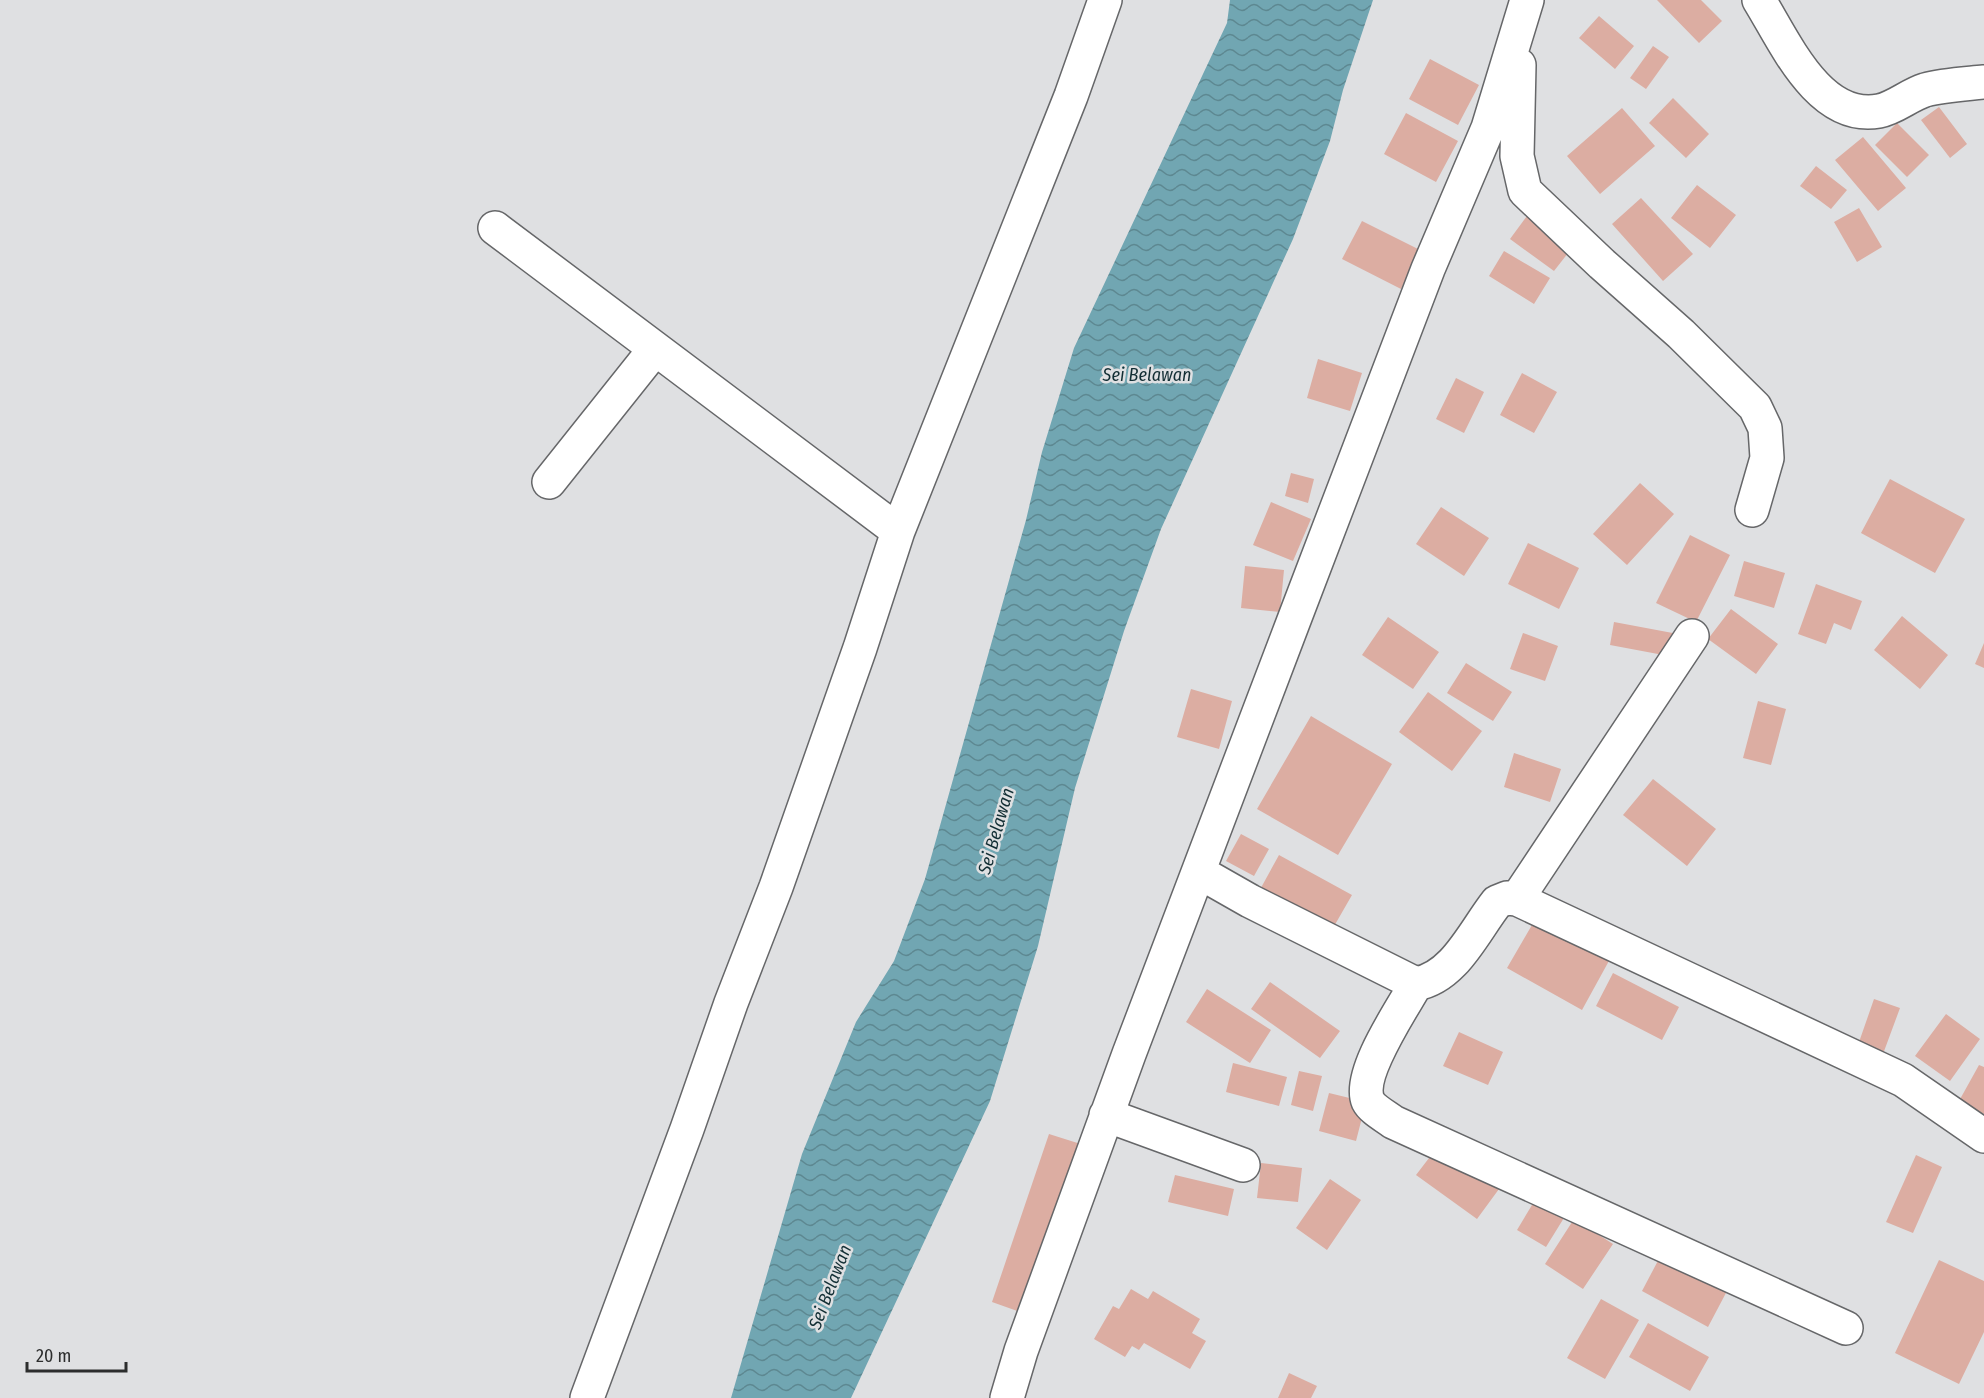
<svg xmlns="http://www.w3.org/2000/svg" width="1984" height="1398" viewBox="0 0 1984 1398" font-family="'Fira Sans Condensed',sans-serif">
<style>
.water{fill:url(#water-waves)}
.building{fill:#dcada2}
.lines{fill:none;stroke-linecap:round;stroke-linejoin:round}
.minor-casing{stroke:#666769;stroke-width:36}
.minor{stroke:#fff;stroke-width:33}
.labels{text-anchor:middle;stroke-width:5;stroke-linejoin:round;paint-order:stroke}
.water-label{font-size:18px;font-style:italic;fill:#122e34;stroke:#dfe0e2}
</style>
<defs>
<pattern id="water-waves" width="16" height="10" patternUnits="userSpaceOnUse" patternTransform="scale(1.5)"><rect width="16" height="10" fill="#71a6b2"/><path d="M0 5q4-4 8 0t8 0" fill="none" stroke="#5d8891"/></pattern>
</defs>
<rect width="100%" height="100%" fill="#dfe0e2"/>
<!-- water -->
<path class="water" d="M 1230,0 L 1373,0 L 1343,90 L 1330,141 L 1293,239 L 1161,529 L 1124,631 L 1075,788 L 1038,946 L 990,1101 L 851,1398 L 731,1398 L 802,1154 L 856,1022 L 894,961 L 925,879 L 1026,520 L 1042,452 L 1074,348 L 1227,23 Z"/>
<!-- building -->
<path class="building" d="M 1657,0 L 1701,0 L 1722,21 L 1699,43 Z
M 1599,16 L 1634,46 L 1615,69 L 1579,38 Z
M 1653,46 L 1669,57 L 1646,89 L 1630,78 Z
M 1430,59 L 1479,85 L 1458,125 L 1409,99 Z
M 1673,98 L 1709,134 L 1686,158 L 1649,123 Z
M 1939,107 L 1967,144 L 1950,158 L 1921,120 Z
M 1622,108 L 1655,146 L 1600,194 L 1567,156 Z
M 1406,113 L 1458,141 L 1436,182 L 1384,154 Z
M 1897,123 L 1929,155 L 1907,177 L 1875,145 Z
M 1863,137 L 1906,188 L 1878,211 L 1835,160 Z
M 1816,166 L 1847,190 L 1831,209 L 1800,186 Z
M 1697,185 L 1736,215 L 1710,248 L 1671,218 Z
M 1641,198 L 1693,254 L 1663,281 L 1612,224 Z
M 1859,208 L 1882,247 L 1857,262 L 1834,222 Z
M 1527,216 L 1572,248 L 1554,271 L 1510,239 Z
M 1362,221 L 1420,250 L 1401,289 L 1342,259 Z
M 1504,251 L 1550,278 L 1534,304 L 1489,276 Z
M 1318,359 L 1362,373 L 1350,411 L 1307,398 Z
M 1522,373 L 1557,392 L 1534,433 L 1500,415 Z
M 1456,378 L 1484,392 L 1464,433 L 1436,419 Z
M 1291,473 L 1314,479 L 1308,503 L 1285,496 Z
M 1890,479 L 1965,519 L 1935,573 L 1861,533 Z
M 1640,483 L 1674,514 L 1627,565 L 1593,534 Z
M 1271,502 L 1311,519 L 1293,561 L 1253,545 Z
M 1441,507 L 1489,538 L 1464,576 L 1416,544 Z
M 1690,535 L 1730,555 L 1696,622 L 1656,603 Z
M 1528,543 L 1579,568 L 1559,609 L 1508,584 Z
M 1744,561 L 1785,573 L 1774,608 L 1734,596 Z
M 1245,566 L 1284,570 L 1280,612 L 1241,608 Z
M 1816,584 L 1862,601 L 1851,630 L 1834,623 L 1826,644 L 1798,634 Z
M 1731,609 L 1778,644 L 1756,674 L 1708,639 Z
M 1902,616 L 1948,655 L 1920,689 L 1874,650 Z
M 1388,617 L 1439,652 L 1413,689 L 1362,655 Z
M 1614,622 L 1678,634 L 1674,657 L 1610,645 Z
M 1523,633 L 1558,646 L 1545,681 L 1510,669 Z
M 1984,643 L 1984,668 L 1975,664 Z
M 1466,663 L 1512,692 L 1493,721 L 1447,693 Z
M 1191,689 L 1232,701 L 1219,749 L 1177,737 Z
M 1428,692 L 1482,731 L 1452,771 L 1399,732 Z
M 1758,701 L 1786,709 L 1771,765 L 1743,758 Z
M 1311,716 L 1392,764 L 1338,855 L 1257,809 Z
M 1514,753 L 1561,769 L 1550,802 L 1504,787 Z
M 1653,779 L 1716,829 L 1687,866 L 1623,815 Z
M 1241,834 L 1269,849 L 1254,876 L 1226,861 Z
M 1279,855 L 1352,895 L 1329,935 L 1257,895 Z
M 1536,918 L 1610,959 L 1582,1010 L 1507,968 Z
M 1613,973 L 1679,1007 L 1662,1040 L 1596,1006 Z
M 1270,982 L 1340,1031 L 1320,1058 L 1251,1009 Z
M 1207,989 L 1271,1030 L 1250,1063 L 1186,1022 Z
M 1874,999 L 1900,1008 L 1883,1054 L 1858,1045 Z
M 1946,1014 L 1980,1039 L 1950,1081 L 1915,1056 Z
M 1459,1032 L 1503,1052 L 1488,1085 L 1443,1066 Z
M 1233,1063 L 1287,1077 L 1279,1106 L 1226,1092 Z
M 1979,1065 L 1984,1067 L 1984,1114 L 1959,1101 Z
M 1299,1071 L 1322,1076 L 1313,1111 L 1291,1105 Z
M 1329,1093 L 1366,1102 L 1356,1141 L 1319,1131 Z
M 1049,1134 L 1087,1146 L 1029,1315 L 992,1302 Z
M 1439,1145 L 1499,1189 L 1477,1219 L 1416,1175 Z
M 1916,1155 L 1942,1167 L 1913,1233 L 1886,1222 Z
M 1261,1163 L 1302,1168 L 1298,1202 L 1257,1198 Z
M 1175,1175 L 1234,1189 L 1228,1216 L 1168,1202 Z
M 1330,1179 L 1361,1200 L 1327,1250 L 1296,1228 Z
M 1538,1195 L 1567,1213 L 1546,1247 L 1517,1230 Z
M 1574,1219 L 1613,1244 L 1583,1289 L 1545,1264 Z
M 1661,1255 L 1727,1291 L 1708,1327 L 1642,1291 Z
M 1939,1260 L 1984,1281 L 1984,1332 L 1959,1384 L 1895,1353 Z
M 1131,1289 L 1148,1299 L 1153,1291 L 1200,1319 L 1192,1333 L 1206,1341 L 1190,1369 L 1144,1343 L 1139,1350 L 1132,1346 L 1125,1357 L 1094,1339 L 1113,1306 L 1119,1309 Z
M 1601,1299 L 1639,1320 L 1605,1379 L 1567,1358 Z
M 1648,1323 L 1709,1357 L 1690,1391 L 1629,1357 Z
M 1289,1373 L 1317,1386 L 1311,1398 L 1278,1398 Z"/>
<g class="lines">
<!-- minor casing -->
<g class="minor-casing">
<path id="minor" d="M 1759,0 C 1785,42 1819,122 1879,111 C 1895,108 1909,95 1925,90 C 1943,85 1965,84 1984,82
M 1519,65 L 1517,156 L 1525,191 L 1602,264 L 1681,334 L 1755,407 L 1765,428 L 1767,458 L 1752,510
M 495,228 L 898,531
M 549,482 L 655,349
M 1199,872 L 1250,901 L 1416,984 C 1455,977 1474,931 1497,902 L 1507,898 L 1517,899 L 1903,1080 L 1984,1136
M 1517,899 L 1692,636
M 1416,984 C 1402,1009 1357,1074 1368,1101 C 1372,1109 1385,1116 1393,1122 L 1846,1328
M 1106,1115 L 1243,1165
M 587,1398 L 687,1129 L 731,1003 L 776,887 L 860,648 L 898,531 L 1071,96 L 1105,0
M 1007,1398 L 1021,1351 L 1129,1054 L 1294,620 L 1428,269 L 1488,128 L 1527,0"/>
</g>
<!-- minor -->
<use href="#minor" class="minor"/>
</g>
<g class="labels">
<!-- water labels -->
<g class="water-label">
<text x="1147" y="381">Sei Belawan</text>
<text transform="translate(996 831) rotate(-74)" y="6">Sei Belawan</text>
<text transform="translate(830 1287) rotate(-69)" y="6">Sei Belawan</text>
</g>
</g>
<!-- scale -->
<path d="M27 1362v9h99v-9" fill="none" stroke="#2c2d2d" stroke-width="3"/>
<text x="36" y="1362" font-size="18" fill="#2c2d2d" stroke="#dfe0e2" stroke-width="4.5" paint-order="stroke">20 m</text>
</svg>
